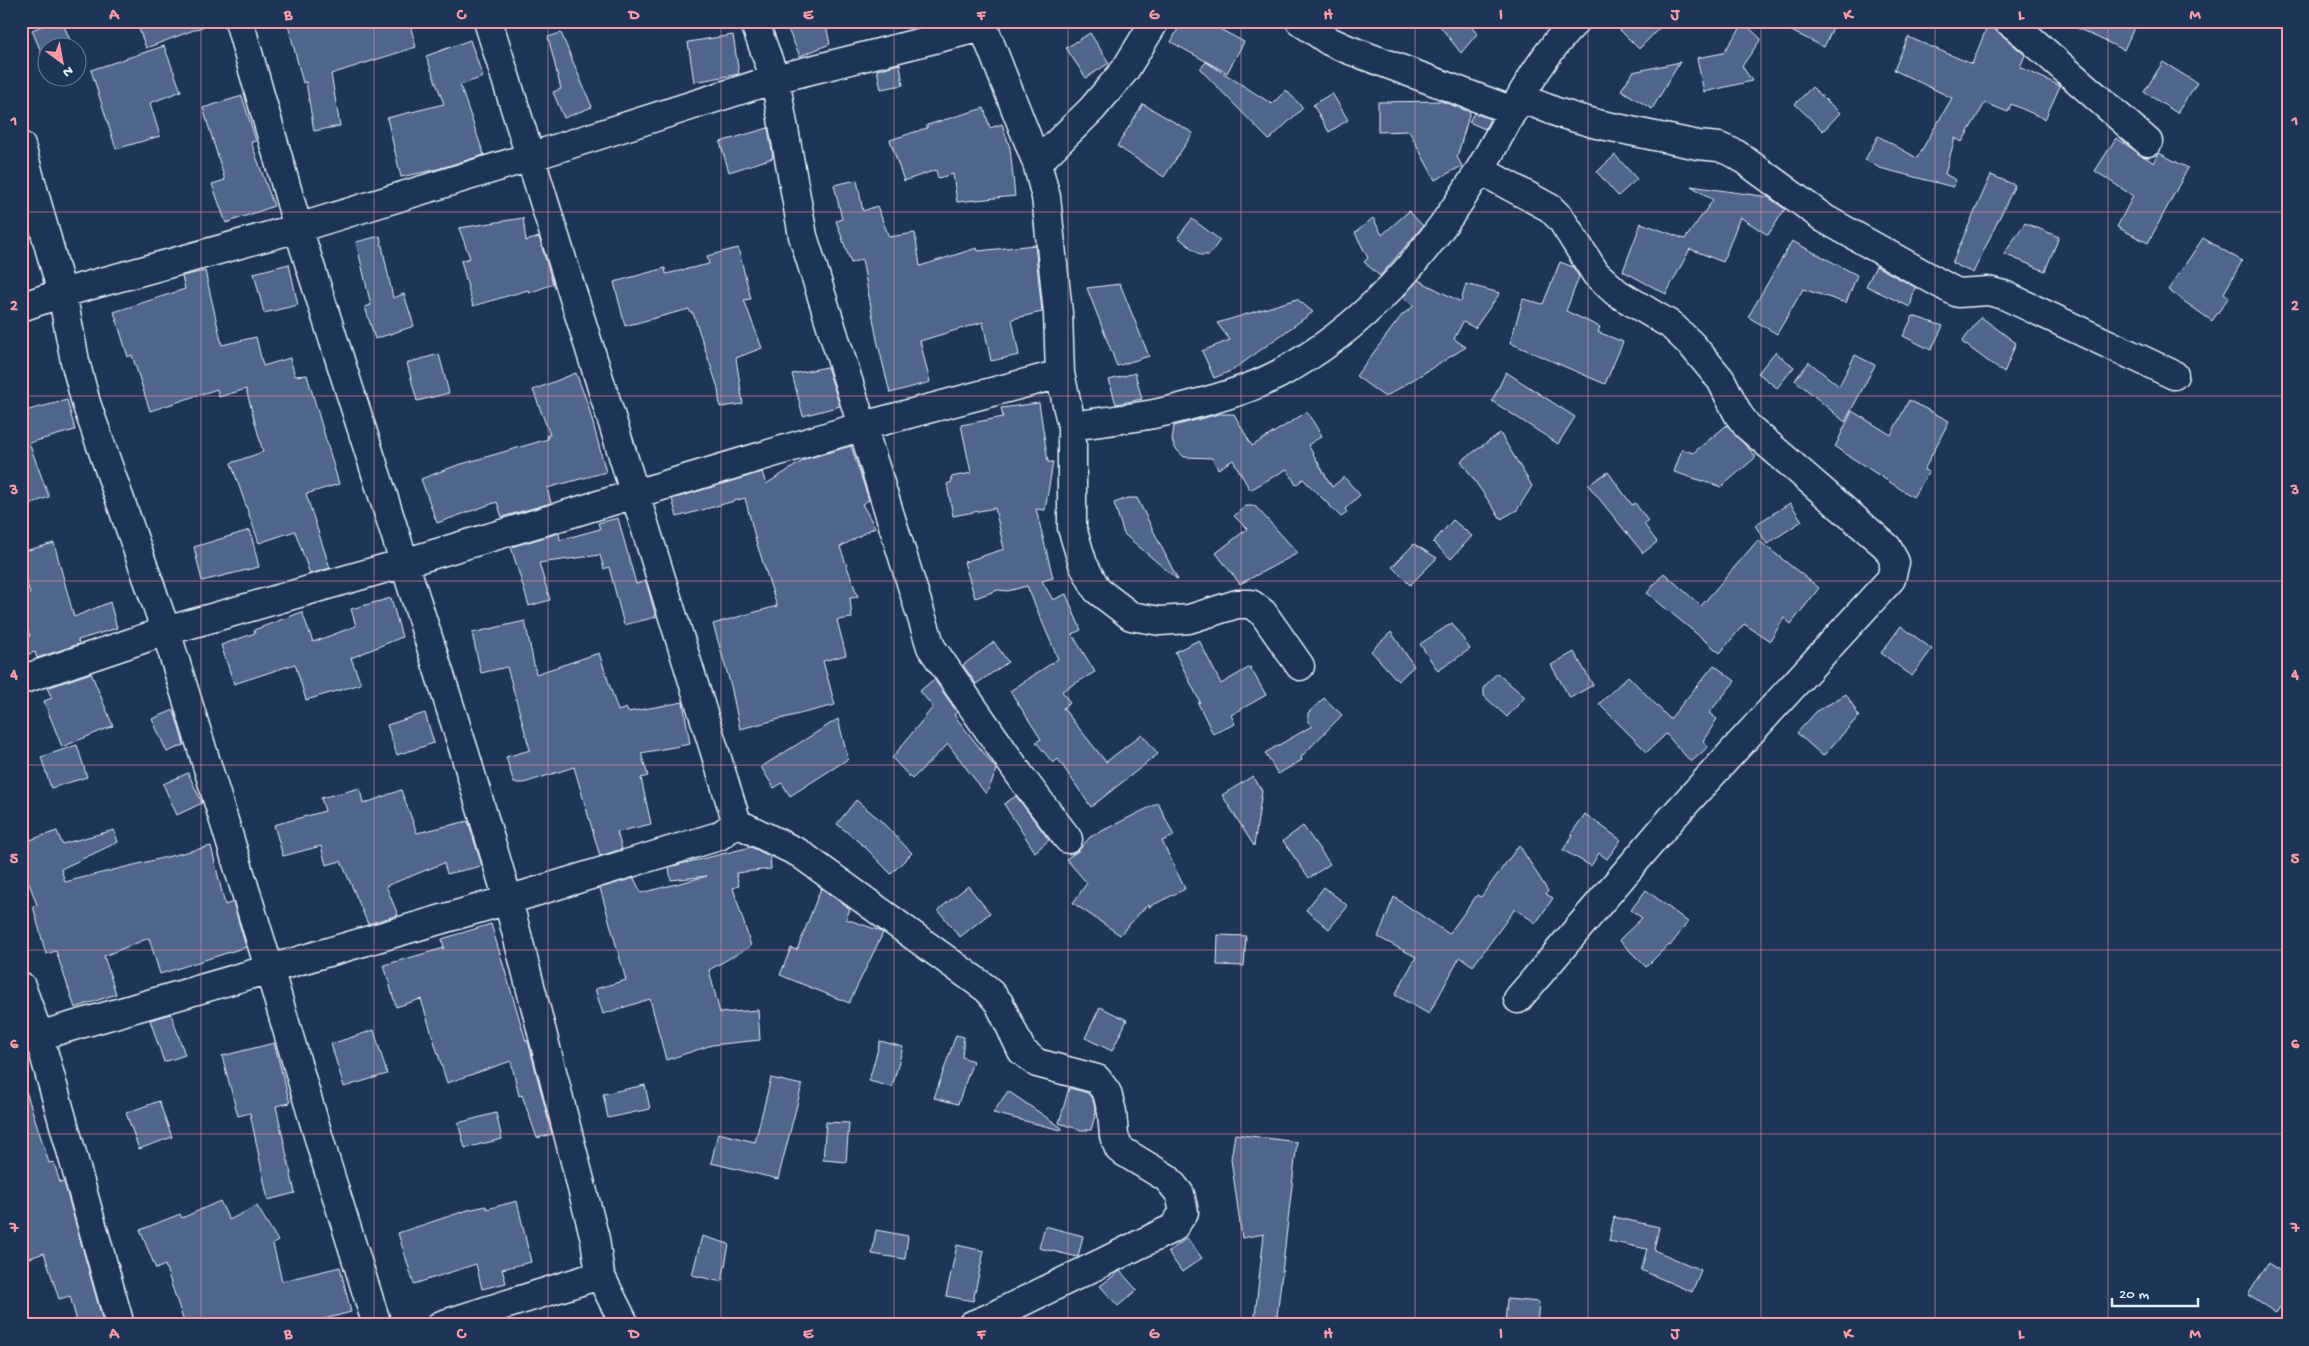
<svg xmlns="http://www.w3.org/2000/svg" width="2309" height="1346" viewBox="0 0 2309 1346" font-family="'Gochi Hand',sans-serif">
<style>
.building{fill:#50658c;stroke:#e8f1f8}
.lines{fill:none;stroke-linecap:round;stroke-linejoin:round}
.minor-casing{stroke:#e8f1f8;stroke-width:31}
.minor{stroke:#1d3557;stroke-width:28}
.grid{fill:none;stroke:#ff9aa2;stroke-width:1;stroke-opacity:0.55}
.neatline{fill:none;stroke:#ff9aa2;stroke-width:2}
.grid-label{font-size:16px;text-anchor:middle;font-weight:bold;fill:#ff9aa2}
</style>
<rect width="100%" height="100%" fill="#1d3557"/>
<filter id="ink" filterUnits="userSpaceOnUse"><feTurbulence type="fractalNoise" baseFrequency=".02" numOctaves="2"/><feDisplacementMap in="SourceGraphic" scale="10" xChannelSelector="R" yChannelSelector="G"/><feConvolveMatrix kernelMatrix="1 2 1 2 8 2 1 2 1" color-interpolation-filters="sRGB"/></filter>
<g filter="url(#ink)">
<!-- building -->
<path class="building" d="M 54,21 L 62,21 L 72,45 L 67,48 L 48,48 L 48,55 L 43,57 L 32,30 Z
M 136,21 L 210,21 L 210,24 L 146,48 Z
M 287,21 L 409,21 L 416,47 L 331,74 L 340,126 L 314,131 L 306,82 L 303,83 Z
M 784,21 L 825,21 L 830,44 L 800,56 Z
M 1182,21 L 1205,21 L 1244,42 L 1227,73 L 1171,42 Z
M 1436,21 L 1467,21 L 1477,34 L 1461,53 Z
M 1611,21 L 1666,21 L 1639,49 Z
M 1771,21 L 1836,21 L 1824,47 Z
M 2062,21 L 2137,21 L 2124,50 Z
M 1744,23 L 1761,39 L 1742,66 L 1752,81 L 1704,92 L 1697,58 L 1723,53 Z
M 1987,27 L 1996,30 L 2025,55 L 2020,67 L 2060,86 L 2045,119 L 2011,104 L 2008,112 L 1985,103 L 1962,142 L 1955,138 L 1945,174 L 1956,180 L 1953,187 L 1880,168 L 1865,160 L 1878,136 L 1917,158 L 1952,98 L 1894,70 L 1908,37 L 1972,64 Z
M 561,33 L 592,107 L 564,118 L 553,92 L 561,89 L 548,37 Z
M 1090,33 L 1109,63 L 1086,78 L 1066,48 Z
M 733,35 L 739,74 L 694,82 L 688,42 Z
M 470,40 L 483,77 L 460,85 L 484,155 L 434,170 L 401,177 L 387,118 L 444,104 L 426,56 Z
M 164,46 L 181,91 L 150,103 L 160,136 L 116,149 L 91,70 Z
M 1206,62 L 1272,104 L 1286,90 L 1303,108 L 1269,140 L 1200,69 Z
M 1680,62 L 1652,109 L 1621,90 L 1633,72 Z
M 2163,62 L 2197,83 L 2177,113 L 2144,92 Z
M 900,64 L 903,85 L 881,89 L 877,70 Z
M 1812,87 L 1840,113 L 1823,131 L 1795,104 Z
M 1332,93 L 1348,120 L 1329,132 L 1313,105 Z
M 242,96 L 256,141 L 251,142 L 274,206 L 226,223 L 212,184 L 225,180 L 203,108 Z
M 1441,101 L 1470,112 L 1457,157 L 1462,166 L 1435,180 L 1409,131 L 1378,132 L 1378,102 Z
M 1143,104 L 1193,133 L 1164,177 L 1117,146 Z
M 984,108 L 990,128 L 1002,124 L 1010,148 L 1015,196 L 957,202 L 953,174 L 938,178 L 936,170 L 904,181 L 890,140 L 927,128 L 927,125 Z
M 1474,113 L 1490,119 L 1485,129 L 1469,122 Z
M 768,128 L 773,158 L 729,172 L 720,142 Z
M 2116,138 L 2154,163 L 2159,153 L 2188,168 L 2148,243 L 2117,227 L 2133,196 L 2095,171 Z
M 1615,155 L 1637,179 L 1618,196 L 1597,172 Z
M 1991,175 L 2015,185 L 1973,273 L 1952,263 Z
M 857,180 L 863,211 L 877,206 L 889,237 L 915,233 L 920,266 L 977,248 L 978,251 L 1035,245 L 1042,312 L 1012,319 L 1019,355 L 991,361 L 983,322 L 920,341 L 930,382 L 890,393 L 877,340 L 862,259 L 851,263 L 836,221 L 842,219 L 834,185 Z
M 1691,186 L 1768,197 L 1785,209 L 1768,235 L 1740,217 L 1723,262 L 1690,249 L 1666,294 L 1623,271 L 1641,223 L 1685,239 L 1713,200 Z
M 1409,211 L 1423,226 L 1380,276 L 1364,262 L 1368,258 L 1355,233 L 1373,218 L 1382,235 Z
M 523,218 L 526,241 L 539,237 L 553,284 L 529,293 L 528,290 L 473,306 L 461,261 L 470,258 L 459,228 Z
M 1192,219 L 1220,240 L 1209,255 L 1200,255 L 1178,237 Z
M 2025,223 L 2059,237 L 2045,271 L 2004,254 Z
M 380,236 L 393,298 L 404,294 L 414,326 L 375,339 L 365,307 L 371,305 L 356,242 Z
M 2203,238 L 2242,261 L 2224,293 L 2229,297 L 2212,321 L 2168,290 Z
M 1792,241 L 1857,275 L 1846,303 L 1803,289 L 1777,334 L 1748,317 Z
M 738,248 L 751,299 L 744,300 L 762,348 L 736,358 L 743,404 L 720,407 L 718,388 L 693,313 L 691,313 L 689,309 L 625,326 L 614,282 L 665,268 L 666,274 L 709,264 L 707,256 Z
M 1560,262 L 1573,267 L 1579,277 L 1566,311 L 1600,327 L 1598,332 L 1623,342 L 1605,384 L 1510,343 L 1523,299 L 1543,304 Z
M 289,264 L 298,305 L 264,313 L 254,273 Z
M 1876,266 L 1915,287 L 1910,307 L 1866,286 Z
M 205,271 L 222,345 L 256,337 L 263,366 L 290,358 L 295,376 L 307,375 L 339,484 L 306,494 L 330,568 L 310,574 L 295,531 L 259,543 L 231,463 L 263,452 L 246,389 L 219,397 L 217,389 L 150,411 L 132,355 L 128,357 L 114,312 L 185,289 L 182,276 Z
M 1418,280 L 1461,302 L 1466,284 L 1500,293 L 1475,328 L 1463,322 L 1454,339 L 1466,347 L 1385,397 L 1356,376 L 1402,315 L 1414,306 L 1403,297 Z
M 1120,284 L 1149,356 L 1117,366 L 1087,288 Z
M 1297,299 L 1313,312 L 1233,370 L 1214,378 L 1202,351 L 1230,340 L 1217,323 Z
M 1913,316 L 1943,326 L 1931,350 L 1903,336 Z
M 1981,317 L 2016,343 L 2004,373 L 1962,342 Z
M 1775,352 L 1794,367 L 1777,388 L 1758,373 Z
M 439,354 L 449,393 L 417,401 L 407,363 Z
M 1855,355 L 1875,365 L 1845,422 L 1795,380 L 1809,362 L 1839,386 Z
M 827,367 L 840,406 L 803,416 L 792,374 Z
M 1506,372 L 1575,417 L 1558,444 L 1492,401 Z
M 576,373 L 588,405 L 606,472 L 547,488 L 551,503 L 502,517 L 497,502 L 437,523 L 421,479 L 455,466 L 548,439 L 547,435 L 550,435 L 533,390 Z
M 1135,373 L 1142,399 L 1116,404 L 1109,380 Z
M 67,400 L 75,430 L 29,443 L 49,497 L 21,507 L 21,412 Z
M 1909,400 L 1949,421 L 1924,470 L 1929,472 L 1913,497 L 1835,447 L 1852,411 L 1891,435 Z
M 1039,403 L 1048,462 L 1053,462 L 1045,510 L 1036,509 L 1053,578 L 1042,581 L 1053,600 L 1066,594 L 1081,630 L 1072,634 L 1095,672 L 1062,691 L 1070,703 L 1063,708 L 1106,762 L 1142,734 L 1158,754 L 1091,807 L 1058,759 L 1053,763 L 1036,742 L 1041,739 L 1010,691 L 1058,659 L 1027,586 L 1008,591 L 998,590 L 975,598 L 964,562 L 1004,549 L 995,508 L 953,516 L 947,484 L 952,482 L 951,477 L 971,473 L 961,425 L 1003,417 L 1001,408 Z
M 1307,412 L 1322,436 L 1308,445 L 1332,487 L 1344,477 L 1360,495 L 1345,509 L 1347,513 L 1341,517 L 1303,479 L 1296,485 L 1287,469 L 1250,490 L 1233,460 L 1218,469 L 1212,458 L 1184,457 L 1175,448 L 1172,440 L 1174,426 L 1219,414 L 1234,414 L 1252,446 Z
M 1727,425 L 1756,457 L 1721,487 L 1674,472 L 1682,449 L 1693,453 Z
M 1500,433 L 1532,486 L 1517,510 L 1501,519 L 1461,461 Z
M 851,446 L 869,500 L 862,504 L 875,527 L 840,547 L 858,597 L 850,598 L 852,618 L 837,620 L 846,655 L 823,661 L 835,705 L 740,729 L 731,686 L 713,624 L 777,606 L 756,541 L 745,498 L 677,517 L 672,499 L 762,472 L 766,484 L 806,459 Z
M 1608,472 L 1632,505 L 1635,503 L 1648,521 L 1644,524 L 1657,542 L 1643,553 L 1588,485 Z
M 1128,498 L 1137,498 L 1178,580 L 1124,534 L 1114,503 Z
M 1790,503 L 1802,521 L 1767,544 L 1755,525 Z
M 1246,506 L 1255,506 L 1298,553 L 1240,584 L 1216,553 L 1247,529 L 1234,516 Z
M 618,518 L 636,584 L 646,581 L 656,617 L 624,625 L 609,567 L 604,569 L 600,555 L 539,563 L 550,600 L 529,606 L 511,547 L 559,533 L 560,540 L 600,529 L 598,523 Z
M 1453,520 L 1472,536 L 1451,559 L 1433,542 Z
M 250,530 L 259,567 L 202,581 L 194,547 Z
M 1758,540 L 1819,588 L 1791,624 L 1784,618 L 1770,641 L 1744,624 L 1720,653 L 1647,593 L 1664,573 L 1701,606 Z
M 54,543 L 74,617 L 110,602 L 117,628 L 78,640 L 79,644 L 37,658 L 35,652 L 23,656 L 21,640 L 30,636 L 21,611 L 21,597 L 30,594 L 21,561 L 21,552 Z
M 1414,544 L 1437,558 L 1410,585 L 1392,567 Z
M 391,598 L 402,637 L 351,658 L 361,684 L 306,700 L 295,664 L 234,684 L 221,645 L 255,633 L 254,630 L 302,612 L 313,642 L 356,626 L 351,609 Z
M 525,621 L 536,674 L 599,653 L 618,711 L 626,708 L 628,712 L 683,702 L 690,744 L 641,753 L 648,776 L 641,778 L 651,824 L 617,832 L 622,849 L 600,856 L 574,767 L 524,783 L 514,783 L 506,757 L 530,750 L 507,667 L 481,673 L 472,633 Z
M 1452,623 L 1470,649 L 1438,671 L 1420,644 Z
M 1901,626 L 1932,649 L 1912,676 L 1881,653 Z
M 1391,632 L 1414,666 L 1398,681 L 1371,651 Z
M 1199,640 L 1221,684 L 1250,667 L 1266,695 L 1231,715 L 1235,724 L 1213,734 L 1198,703 L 1200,702 L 1175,652 Z
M 994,642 L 1008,662 L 976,684 L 963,665 Z
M 1574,652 L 1593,685 L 1570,698 L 1551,665 Z
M 1714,665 L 1735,681 L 1709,713 L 1717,719 L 1703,741 L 1708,747 L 1691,762 L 1666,734 L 1647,752 L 1599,704 L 1628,676 L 1670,719 Z
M 91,673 L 113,726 L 62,747 L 44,701 L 52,698 L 47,688 Z
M 1497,673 L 1525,697 L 1507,717 L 1484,696 L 1484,687 Z
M 934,679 L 957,712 L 954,715 L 997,770 L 986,794 L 948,744 L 912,779 L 892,758 L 933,707 L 920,691 Z
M 1846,694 L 1859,716 L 1823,756 L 1797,733 L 1816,712 Z
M 1324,698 L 1342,715 L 1301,757 L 1302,760 L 1278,774 L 1265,753 L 1312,726 L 1308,722 L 1308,713 Z
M 174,710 L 184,745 L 167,752 L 152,719 Z
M 425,713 L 434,743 L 397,755 L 387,725 Z
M 838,719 L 848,759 L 790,796 L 782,783 L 774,788 L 761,767 Z
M 77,745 L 87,777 L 51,788 L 41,757 Z
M 188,773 L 202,803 L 177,815 L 163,784 Z
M 1253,776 L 1262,791 L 1254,846 L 1222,795 Z
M 360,788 L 363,804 L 401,790 L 417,833 L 468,821 L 482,866 L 447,874 L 444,863 L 386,886 L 398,915 L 368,924 L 341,861 L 326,865 L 321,846 L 283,856 L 274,825 L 325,811 L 321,798 Z
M 1016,796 L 1049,840 L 1035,852 L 1004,804 Z
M 856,800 L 879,819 L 912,853 L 891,874 L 865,847 L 837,824 Z
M 1158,803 L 1174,836 L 1162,841 L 1185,889 L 1149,907 L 1148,904 L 1120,935 L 1073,903 L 1087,883 L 1066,859 L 1078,851 L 1090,837 Z
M 1585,814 L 1621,840 L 1607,859 L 1599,853 L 1591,866 L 1563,850 L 1573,835 L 1571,834 Z
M 1303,826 L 1330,864 L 1309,878 L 1283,841 Z
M 114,830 L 118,842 L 61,869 L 65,882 L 211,846 L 225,905 L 233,902 L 246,947 L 160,974 L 149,938 L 104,956 L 116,994 L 75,1008 L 56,951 L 46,954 L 33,906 L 37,905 L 21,861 L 21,843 L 57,831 L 62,844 Z
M 1519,845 L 1548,891 L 1546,894 L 1553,898 L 1536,923 L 1515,909 L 1473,966 L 1460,957 L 1429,1014 L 1395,995 L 1416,957 L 1378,937 L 1394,897 L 1449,934 L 1477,895 L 1481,897 Z
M 751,847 L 770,856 L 771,869 L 736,873 L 739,886 L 733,888 L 751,946 L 709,970 L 720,1013 L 758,1010 L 760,1040 L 712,1045 L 666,1060 L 650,999 L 603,1014 L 595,989 L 626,980 L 600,888 L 634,878 L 641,893 L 707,876 L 671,880 L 669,867 Z
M 968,886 L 990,913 L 960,937 L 938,910 Z
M 1324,887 L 1348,906 L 1329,929 L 1306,910 Z
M 821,888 L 850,909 L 846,919 L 878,930 L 883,933 L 849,1003 L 780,975 L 791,948 L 797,950 Z
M 1646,890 L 1688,922 L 1670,946 L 1668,945 L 1646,967 L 1619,940 L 1642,918 L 1631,910 Z
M 491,924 L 526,1041 L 528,1041 L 552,1134 L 537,1138 L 522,1095 L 519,1096 L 511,1061 L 447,1083 L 421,999 L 396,1007 L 384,965 L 444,948 L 442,939 Z
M 1218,935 L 1246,936 L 1244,966 L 1217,965 Z
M 1100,1007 L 1127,1020 L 1112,1051 L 1085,1038 Z
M 171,1014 L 185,1055 L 164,1062 L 150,1020 Z
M 374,1030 L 387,1074 L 344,1087 L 331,1044 Z
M 956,1035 L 964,1037 L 962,1057 L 973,1061 L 958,1104 L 934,1098 Z
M 880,1041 L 903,1047 L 892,1087 L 869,1081 Z
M 274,1043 L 290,1103 L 276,1106 L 295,1193 L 268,1200 L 250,1113 L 238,1116 L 222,1056 Z
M 771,1078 L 802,1085 L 778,1179 L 711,1163 L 718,1133 L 755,1142 Z
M 645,1085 L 650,1109 L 608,1118 L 603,1094 Z
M 1069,1088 L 1088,1093 L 1093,1100 L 1096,1112 L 1091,1130 L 1081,1130 L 1059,1123 Z
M 26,1091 L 49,1163 L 54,1162 L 60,1183 L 64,1182 L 104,1325 L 78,1325 L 70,1296 L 59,1299 L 44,1253 L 21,1261 L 21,1092 Z
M 1008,1091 L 1062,1128 L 1061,1130 L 993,1113 Z
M 159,1101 L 172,1137 L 139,1149 L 126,1113 Z
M 496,1113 L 502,1139 L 465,1148 L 458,1123 Z
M 826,1122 L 849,1123 L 846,1162 L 823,1160 Z
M 1235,1134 L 1297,1142 L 1276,1325 L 1254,1325 L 1264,1234 L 1242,1238 L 1231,1159 Z
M 220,1201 L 229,1220 L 257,1206 L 278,1241 L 273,1244 L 282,1281 L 340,1267 L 351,1312 L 302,1325 L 255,1325 L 252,1318 L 232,1325 L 185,1325 L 165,1265 L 156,1269 L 140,1230 L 180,1214 L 182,1218 Z
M 517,1201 L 531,1262 L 502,1269 L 506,1283 L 482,1289 L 476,1264 L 414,1284 L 398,1233 L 468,1210 L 486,1206 L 487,1209 Z
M 1614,1217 L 1659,1227 L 1654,1250 L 1701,1270 L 1692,1292 L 1641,1270 L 1647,1249 L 1609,1241 Z
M 1045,1226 L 1083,1236 L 1078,1257 L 1039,1248 Z
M 876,1230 L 908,1236 L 905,1259 L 872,1254 Z
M 702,1236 L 729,1244 L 722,1282 L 692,1275 Z
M 1187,1238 L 1202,1258 L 1182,1272 L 1168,1252 Z
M 957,1245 L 984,1251 L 973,1301 L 946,1296 Z
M 2268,1263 L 2288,1276 L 2288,1295 L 2276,1313 L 2248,1295 Z
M 1120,1271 L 1137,1290 L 1118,1306 L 1100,1286 Z
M 1507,1299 L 1539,1302 L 1537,1325 L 1505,1325 Z"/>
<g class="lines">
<!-- minor casing -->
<g class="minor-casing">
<path id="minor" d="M 239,21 L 298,228 L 465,754 L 508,900 L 595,1239 L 600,1275 L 441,1325
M 488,21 L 737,823 L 799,853 L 987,989 L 999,1003 L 1022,1051 L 1037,1063 L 1097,1079 L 1107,1093 L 1112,1112 L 1114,1136 L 1119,1149 L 1167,1178 L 1180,1194 L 1184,1212 L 1173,1228 L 987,1319 L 972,1325
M 754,21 L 775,79 L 803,236 L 931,647 L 1024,781 L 1068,839
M 981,21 L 1037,163 L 1046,197 L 1058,313 L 1060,374 L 1072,426 L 1072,528 L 1083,564 L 1097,590 L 1131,616 L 1160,621 L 1189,619 L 1237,604 L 1251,604 L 1263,613 L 1300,666
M 1300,21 L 1329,41 L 1347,49 L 1513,111
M 2008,21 L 2019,29 L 2148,142
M 1521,98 L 1559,113 L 1597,124 L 1698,145 L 1719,147 L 1736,154 L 1825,219 L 1948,288 L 1958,293 L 1988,291 L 2004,295 L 2174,375
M 21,146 L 62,293 L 75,361 L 86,403 L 166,631 L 269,968 L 325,1159 L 377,1325
M 1037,163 L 1092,109 L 1125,70 L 1155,21
M 1480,170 L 1550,208 L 1561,219 L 1596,274 L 1617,293 L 1671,325 L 1692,345 L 1721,380 L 1738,414 L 1747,426 L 1887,547 L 1895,562 L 1891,579 L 1672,818 L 1518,999
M 21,307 L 62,293 L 298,228 L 530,157 L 775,79 L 982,27
M 1072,426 C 1105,421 1140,418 1172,410 C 1208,401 1247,391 1279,374 C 1364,328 1426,256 1476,176 C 1508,124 1532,64 1576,21
M 21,680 L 166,631 L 404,563 L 863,426 L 1060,374
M 21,986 L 39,1036 L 120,1325
M 21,1041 L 508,900 L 719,836 L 737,823
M 600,1275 L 625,1325"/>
</g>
<!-- minor -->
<use href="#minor" class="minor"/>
</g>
</g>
<!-- grid -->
<path class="grid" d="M 201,21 L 201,1325M 374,21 L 374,1325M 548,21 L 548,1325M 721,21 L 721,1325M 894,21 L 894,1325M 1068,21 L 1068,1325M 1241,21 L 1241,1325M 1415,21 L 1415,1325M 1588,21 L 1588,1325M 1761,21 L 1761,1325M 1935,21 L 1935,1325M 2108,21 L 2108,1325M 21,212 L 2288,212M 21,396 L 2288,396M 21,581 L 2288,581M 21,765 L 2288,765M 21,950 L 2288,950M 21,1134 L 2288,1134"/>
<!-- margin -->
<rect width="2309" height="1346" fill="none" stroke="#1d3557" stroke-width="55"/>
<!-- north arrow -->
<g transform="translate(62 62) rotate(148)"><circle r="24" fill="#1d3557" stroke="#6e8097"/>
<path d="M0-4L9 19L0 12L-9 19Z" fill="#ff9aa2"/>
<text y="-8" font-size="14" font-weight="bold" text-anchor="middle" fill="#e8f1f8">N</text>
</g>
<!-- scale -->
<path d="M2112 1298v8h86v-8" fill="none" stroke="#e8f1f8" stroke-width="2.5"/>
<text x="2119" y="1298" font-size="15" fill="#e8f1f8" stroke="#1d3557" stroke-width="4" paint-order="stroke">20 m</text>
<rect x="28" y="28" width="2254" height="1290" class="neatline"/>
<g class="grid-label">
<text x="114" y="19">A</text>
<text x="288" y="19">B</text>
<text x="461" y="19">C</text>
<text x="634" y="19">D</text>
<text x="808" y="19">E</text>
<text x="981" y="19">F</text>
<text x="1154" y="19">G</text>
<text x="1328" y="19">H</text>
<text x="1501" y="19">I</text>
<text x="1675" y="19">J</text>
<text x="1848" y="19">K</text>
<text x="2021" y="19">L</text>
<text x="2195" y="19">M</text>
<text x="14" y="125">1</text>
<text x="2295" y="125">1</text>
<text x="14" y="310">2</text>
<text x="2295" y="310">2</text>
<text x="14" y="494">3</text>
<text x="2295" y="494">3</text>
<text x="14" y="679">4</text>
<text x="2295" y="679">4</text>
<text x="14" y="863">5</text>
<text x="2295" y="863">5</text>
<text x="14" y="1048">6</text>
<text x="2295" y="1048">6</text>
<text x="14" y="1232">7</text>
<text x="2295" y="1232">7</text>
<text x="114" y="1338">A</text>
<text x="288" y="1338">B</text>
<text x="461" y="1338">C</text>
<text x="634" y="1338">D</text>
<text x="808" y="1338">E</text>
<text x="981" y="1338">F</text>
<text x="1154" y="1338">G</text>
<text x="1328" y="1338">H</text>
<text x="1501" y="1338">I</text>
<text x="1675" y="1338">J</text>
<text x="1848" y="1338">K</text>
<text x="2021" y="1338">L</text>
<text x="2195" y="1338">M</text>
</g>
</svg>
